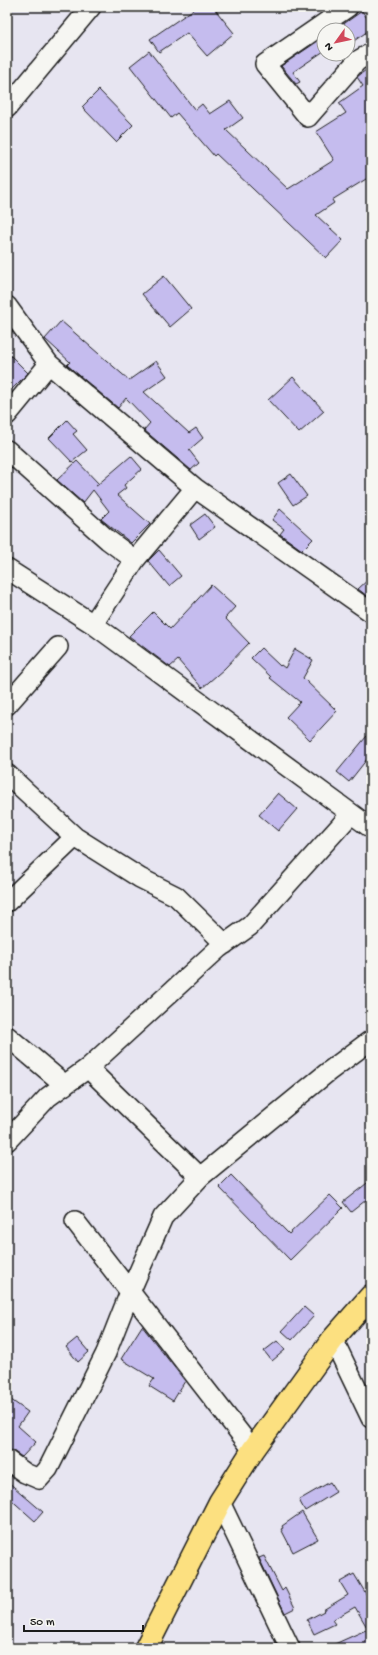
<svg xmlns="http://www.w3.org/2000/svg" width="378" height="1655" viewBox="0 0 378 1655" font-family="'Gochi Hand',sans-serif">
<style>
.building{fill:#c5bcee;stroke:#1c1c1c}
.lines{fill:none;stroke-linecap:round;stroke-linejoin:round}
.minor-casing{stroke:#1c1c1c;stroke-width:22}
.major-casing{stroke:#1c1c1c;stroke-width:25}
.minor{stroke:#f6f6f2;stroke-width:19}
.major{stroke:#fce080;stroke-width:22}
</style>
<rect width="100%" height="100%" fill="#e7e5f1"/>
<filter id="ink" filterUnits="userSpaceOnUse"><feTurbulence type="fractalNoise" baseFrequency=".025" numOctaves="2"/><feDisplacementMap in="SourceGraphic" scale="8" xChannelSelector="R" yChannelSelector="G"/><feConvolveMatrix kernelMatrix="1 2 1 2 8 2 1 2 1" color-interpolation-filters="sRGB"/></filter>
<g filter="url(#ink)">
<!-- building -->
<path class="building" d="M 197,7 L 213,7 L 234,33 L 207,56 L 187,33 L 159,52 L 150,39 Z
M 362,11 L 371,24 L 371,29 L 348,45 L 348,30 L 335,30 Z
M 324,37 L 324,51 L 293,72 L 300,82 L 296,84 L 281,66 Z
M 149,51 L 195,110 L 202,104 L 210,114 L 230,101 L 243,118 L 226,130 L 288,189 L 334,160 L 316,132 L 346,113 L 339,103 L 363,86 L 357,77 L 371,66 L 371,176 L 332,200 L 334,203 L 316,215 L 343,240 L 326,258 L 216,154 L 214,156 L 177,113 L 171,118 L 130,66 Z
M 99,90 L 133,125 L 116,142 L 82,107 Z
M 164,276 L 191,309 L 170,327 L 142,294 Z
M 61,321 L 129,380 L 156,361 L 167,376 L 144,392 L 189,433 L 196,428 L 203,438 L 189,450 L 199,463 L 191,470 L 144,430 L 150,423 L 126,398 L 118,408 L 67,365 L 70,362 L 45,339 Z
M 7,352 L 28,373 L 7,394 Z
M 293,377 L 324,411 L 299,433 L 268,400 Z
M 67,420 L 77,431 L 73,434 L 87,450 L 72,462 L 49,438 Z
M 131,456 L 142,469 L 124,485 L 126,488 L 117,495 L 150,524 L 131,543 L 101,519 L 109,511 L 93,490 L 83,503 L 57,480 L 77,461 L 99,484 L 96,486 Z
M 291,474 L 307,496 L 293,505 L 278,483 Z
M 280,509 L 313,539 L 302,550 L 280,534 L 284,529 L 272,520 Z
M 205,514 L 215,527 L 199,539 L 190,525 Z
M 159,550 L 181,576 L 169,586 L 148,561 Z
M 371,577 L 371,599 L 358,589 Z
M 211,585 L 235,607 L 225,618 L 249,643 L 224,669 L 202,688 L 178,660 L 170,667 L 129,636 L 153,612 L 170,629 Z
M 261,648 L 280,666 L 281,665 L 285,668 L 295,649 L 313,660 L 303,678 L 337,711 L 310,740 L 286,717 L 300,702 L 270,678 L 271,677 L 251,658 Z
M 371,731 L 371,754 L 349,782 L 337,772 Z
M 278,793 L 297,809 L 278,831 L 259,815 Z
M 231,1175 L 289,1234 L 330,1195 L 343,1208 L 290,1260 L 219,1187 Z
M 371,1180 L 371,1196 L 351,1212 L 343,1202 Z
M 304,1307 L 314,1316 L 292,1340 L 282,1331 Z
M 142,1326 L 185,1381 L 173,1401 L 149,1386 L 154,1379 L 121,1359 Z
M 77,1338 L 89,1352 L 78,1362 L 66,1347 Z
M 277,1341 L 285,1350 L 272,1361 L 264,1351 Z
M 7,1397 L 28,1412 L 18,1426 L 36,1442 L 22,1457 L 13,1451 L 7,1449 Z
M 7,1481 L 43,1512 L 35,1521 L 7,1496 Z
M 330,1482 L 336,1492 L 305,1511 L 299,1500 Z
M 302,1512 L 318,1539 L 293,1552 L 281,1529 L 283,1528 L 282,1526 Z
M 264,1556 L 282,1591 L 285,1588 L 295,1608 L 285,1613 L 259,1558 Z
M 354,1574 L 371,1602 L 371,1648 L 326,1648 L 368,1629 L 355,1607 L 332,1620 L 335,1624 L 314,1634 L 307,1620 L 324,1611 L 323,1610 L 348,1595 L 340,1582 Z"/>
<g class="lines">
<!-- minor casing -->
<g class="minor-casing">
<path id="minor" d="M 348,7 L 265,64 L 308,117 L 357,61 L 371,53
M 7,108 L 91,7
M 7,306 L 49,364 L 195,488 L 371,612
M 7,415 L 49,364
M 7,450 L 108,540 L 135,560
M 7,569 L 93,624 L 371,828
M 93,624 L 135,560 L 195,488
M 7,705 L 58,647
M 7,774 L 75,837 L 140,878 L 176,896 L 225,944
M 7,902 L 75,837
M 7,1036 L 65,1085
M 88,1068 L 200,1177
M 7,1141 L 48,1097 L 88,1068 L 219,948 L 250,926 L 351,814
M 75,1221 L 253,1450
M 333,1339 L 371,1418
M 7,1460 L 25,1473 L 39,1479 L 48,1469 L 106,1353 L 130,1292 L 163,1217 L 200,1177 L 328,1072 L 371,1040
M 220,1502 L 290,1648"/>
</g>
<!-- major casing -->
<g class="major-casing">
<path id="major" d="M 146,1648 L 220,1502 L 253,1450 L 333,1339 L 371,1296"/>
</g>
<!-- minor -->
<use href="#minor" class="minor"/>
<!-- major -->
<use href="#major" class="major"/>
</g>
</g>
<!-- margin -->
<rect width="378" height="1655" fill="none" stroke="#f6f6f2" stroke-width="24"/>
<rect x="12" y="12" width="354" height="1631" fill="none" stroke="#1c1c1c" stroke-width="1.5" filter="url(#ink)"/>
<!-- north arrow -->
<g transform="translate(336 42) rotate(237)"><circle r="19" fill="#f6f6f2" stroke="#9f9f9c"/>
<path d="M0-3L7 15L0 10L-7 15Z" fill="#d1495b"/>
<text y="-6" font-size="11" font-weight="bold" text-anchor="middle" fill="#1c1c1c">N</text>
</g>
<!-- scale -->
<path d="M24 1625v6h119v-6" fill="none" stroke="#1c1c1c" stroke-width="2"/>
<text x="30" y="1625" font-size="12" fill="#1c1c1c" stroke="#f6f6f2" stroke-width="3" paint-order="stroke">50 m</text>
</svg>
